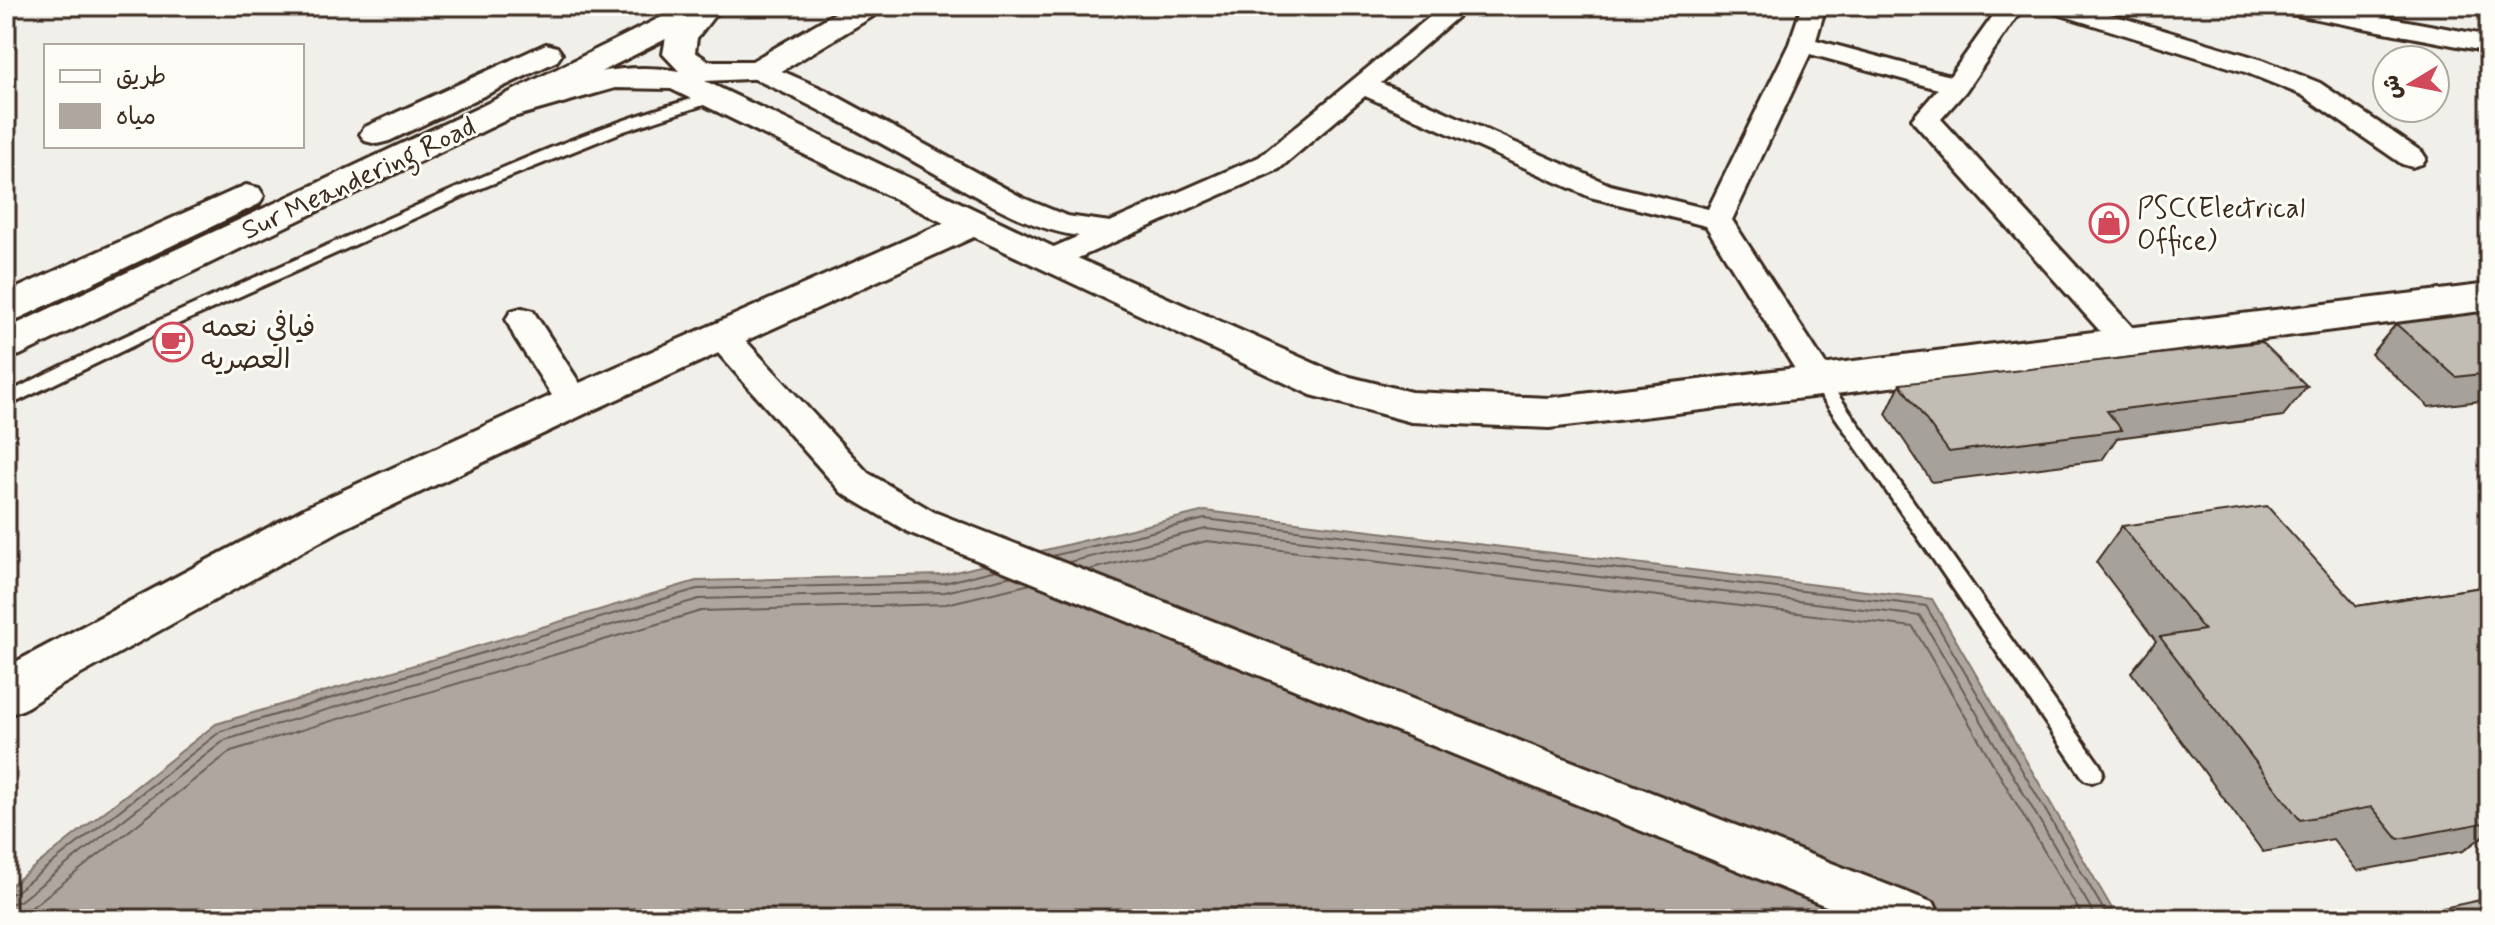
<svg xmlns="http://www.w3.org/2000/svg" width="2495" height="925" viewBox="0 0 2495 925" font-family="Mynerve,'Playpen Sans Arabic',sans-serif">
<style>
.water{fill:#aea69f;stroke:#80746b;stroke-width:2}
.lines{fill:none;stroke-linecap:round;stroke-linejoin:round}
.shore{stroke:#695c52;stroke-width:2}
.service-casing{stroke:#3b2a1e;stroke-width:6}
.minor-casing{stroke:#3b2a1e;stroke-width:6}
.tertiary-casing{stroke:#3b2a1e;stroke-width:6}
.primary-casing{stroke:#3b2a1e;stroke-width:6}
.service{fill:#fdfcf7;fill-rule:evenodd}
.minor{fill:#fdfcf7;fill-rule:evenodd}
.tertiary{fill:#fdfcf7;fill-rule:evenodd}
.primary{fill:#fdfcf7;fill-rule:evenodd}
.wall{fill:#a6a29b;stroke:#3b2a1e;stroke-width:2}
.building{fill:#c1bcb4;stroke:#3b2a1e;stroke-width:2}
.labels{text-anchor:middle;stroke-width:6;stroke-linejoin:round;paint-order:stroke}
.street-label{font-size:28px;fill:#3b2a1e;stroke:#fdfcf7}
.poi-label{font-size:28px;fill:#3b2a1e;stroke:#fdfcf7;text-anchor:start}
</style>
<rect width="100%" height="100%" fill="#f1efea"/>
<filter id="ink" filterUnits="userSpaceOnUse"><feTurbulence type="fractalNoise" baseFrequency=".0125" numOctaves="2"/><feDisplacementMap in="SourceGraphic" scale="16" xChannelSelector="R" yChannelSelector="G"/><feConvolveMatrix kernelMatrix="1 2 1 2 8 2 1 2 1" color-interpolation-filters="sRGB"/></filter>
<g filter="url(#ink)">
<!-- water -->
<path class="water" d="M 1205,511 L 1932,599 L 2118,919 L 6,919 L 6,889 L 216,724 L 696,581 L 943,575 Z"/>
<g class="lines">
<!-- shore -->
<path class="shore" d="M 1052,556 L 1205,519 L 1926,606 L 2109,919
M 1069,562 L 1206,529 L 1920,616 L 2097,919
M 1088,570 L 1207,541 L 1913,627 L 2084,919
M 6,895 L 14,893 L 221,731 L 697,589 L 944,583 L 996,570
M 6,905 L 20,901 L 225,740 L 699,599 L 945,592 L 1012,576
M 6,917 L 27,911 L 231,751 L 701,611 L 946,604 L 1031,584"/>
<!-- service casing -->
<g class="service-casing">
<path id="service" d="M 714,93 L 721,97 L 719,100 L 624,131 L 484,187 L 178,324 L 6,407 L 6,394 C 123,334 244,283 364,229 C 478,179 593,124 714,93 Z
M 1820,376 L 1826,378 L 2100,765 L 2103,772 L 2100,779 L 2092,782 L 2084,779 L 1814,386 L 1811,382 L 1814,378 Z"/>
</g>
<!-- minor casing -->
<g class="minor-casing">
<path id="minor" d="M 1443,6 L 1470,6 L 1381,83 L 1610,185 L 1708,209 L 1789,44 L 1802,6 L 1826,6 L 1816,40 L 1950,76 L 2000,6 L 2024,6 L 1965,92 L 1941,119 L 2146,342 L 2141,350 L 2129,353 L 2117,350 L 1916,125 L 1912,119 L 1938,89 L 1810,54 L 1732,220 L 1837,382 L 1832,390 L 1820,394 L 1808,390 L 1706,226 L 1590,197 L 1365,96 L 1279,169 L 1051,270 L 1040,267 L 1035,260 L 1040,253 L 1079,236 C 1024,228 976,196 929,170 C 870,137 811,104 750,77 L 746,71 L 750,65 L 768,65 L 825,90 L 1023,198 L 1067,216 L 1110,222 L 1259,157 Z
M 2045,6 L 2083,6 L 2263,60 L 2320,83 L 2422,152 L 2426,158 L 2422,164 L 2412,167 L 2402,164 L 2302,95 L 2245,72 L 2048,11 Z
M 2274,6 L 2326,6 L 2489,36 L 2489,52 L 2286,13 L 2277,11 Z
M 522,308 L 533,311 L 586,393 L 591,402 L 586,411 L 574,414 L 562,411 L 515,338 L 506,319 L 511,311 Z
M 722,325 L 734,328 L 868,473 L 934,512 L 1934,903 L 1941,919 L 1858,919 L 908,532 L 842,493 L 710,344 L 706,336 L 710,328 Z"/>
</g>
<!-- tertiary casing -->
<g class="tertiary-casing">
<path id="tertiary" d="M 691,6 L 721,7 L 697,38 L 695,52 L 709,61 L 752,61 L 847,6 L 884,6 L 880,12 L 770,78 L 705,81 L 1064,252 L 1338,374 L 1411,392 L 1549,398 L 2489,284 L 2489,310 L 1820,396 L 1549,428 L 1411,422 L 1311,395 L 974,237 L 589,412 L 341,530 L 58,687 L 24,709 L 6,716 L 6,667 L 309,506 L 559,392 L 944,223 L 671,89 L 615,88 L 510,118 L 498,115 L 493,108 L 498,101 C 557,81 616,60 679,71 L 663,54 L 666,37 Z"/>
</g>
<!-- primary casing -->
<g class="primary-casing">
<path id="primary" d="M 684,6 L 723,6 L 719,12 L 504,121 L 20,355 L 6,359 L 6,329 L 480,107 Z
M 546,44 L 557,47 L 562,54 L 557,61 L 389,141 L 377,144 L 365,141 L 360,134 L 365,127 Z
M 246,185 L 259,188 L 264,196 L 259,204 L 20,318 L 6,322 L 6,293 Z"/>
</g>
<!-- service -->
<use href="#service" class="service"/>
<!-- minor -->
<use href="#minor" class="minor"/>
<!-- tertiary -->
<use href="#tertiary" class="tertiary"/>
<!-- primary -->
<use href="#primary" class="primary"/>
</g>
<!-- wall -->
<path class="wall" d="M 2489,312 L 2489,400 L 2429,407 L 2371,354 L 2396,324 Z
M 1900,384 L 2307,386 L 2283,416 L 2117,438 L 2102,460 L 1932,482 L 1886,414 Z
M 2122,526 L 2357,606 L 2489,586 L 2489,832 L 2463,851 L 2357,871 L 2333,839 L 2263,852 L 2131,672 L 2156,641 L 2096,562 Z
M 2429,911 L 2489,919 L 2418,919 Z"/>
<!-- building -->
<path class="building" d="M 2489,312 L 2489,373 L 2456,377 L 2396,324 Z
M 2262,342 L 2307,386 L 2107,411 L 2122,430 L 1949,452 L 1900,384 Z
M 2267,506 L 2357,606 L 2489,586 L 2489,787 L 2481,788 L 2489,797 L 2489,822 L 2398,839 L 2372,807 L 2300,820 L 2160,637 L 2204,630 L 2122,526 Z
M 2489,898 L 2489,919 L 2436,919 L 2429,911 Z"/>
</g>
<!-- icons -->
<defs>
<g id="shop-ring" transform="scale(2)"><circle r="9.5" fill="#fdfcf7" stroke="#d1495b" stroke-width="1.5"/><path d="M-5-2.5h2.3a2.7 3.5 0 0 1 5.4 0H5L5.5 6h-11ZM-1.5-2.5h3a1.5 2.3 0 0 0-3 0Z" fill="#d1495b"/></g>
<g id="cafe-ring" transform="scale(2)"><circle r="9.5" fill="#fdfcf7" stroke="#d1495b" stroke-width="1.5"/><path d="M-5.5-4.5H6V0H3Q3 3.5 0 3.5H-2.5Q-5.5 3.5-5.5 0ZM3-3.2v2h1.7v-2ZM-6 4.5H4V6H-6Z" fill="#d1495b"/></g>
</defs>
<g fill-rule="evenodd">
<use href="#shop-ring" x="2109" y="223"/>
<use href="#cafe-ring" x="173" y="342"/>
</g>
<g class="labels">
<!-- street labels -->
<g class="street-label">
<text transform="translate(358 177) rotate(-25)" y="10">Sur Meandering Road</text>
</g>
<!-- poi labels -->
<g class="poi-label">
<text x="2137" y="217">PSC(Electrical<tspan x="2137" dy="32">Office)</tspan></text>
<text x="201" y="336">فيافي نعمه<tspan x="201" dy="32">العصريه</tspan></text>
</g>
</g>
<!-- margin -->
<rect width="2495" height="925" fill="none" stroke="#fdfcf7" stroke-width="32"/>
<rect x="16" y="16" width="2463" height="893" fill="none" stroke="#3b2a1e" stroke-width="3" filter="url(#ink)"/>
<!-- legend -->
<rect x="44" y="44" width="260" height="104" fill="#fdfcf7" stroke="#afa8a0" stroke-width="2"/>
<rect x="60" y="70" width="40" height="12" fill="#fdfcf7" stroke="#afa8a0" stroke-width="2"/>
<text x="116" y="84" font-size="24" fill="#3b2a1e">طريق</text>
<rect x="60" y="104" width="40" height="24" fill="#aea69f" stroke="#afa8a0" stroke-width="2"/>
<text x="116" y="124" font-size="24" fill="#3b2a1e">مياه</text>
<!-- north arrow -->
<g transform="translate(2411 84) rotate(260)"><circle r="38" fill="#fdfcf7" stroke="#afa8a0" stroke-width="2"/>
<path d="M0-6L14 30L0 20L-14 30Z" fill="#d1495b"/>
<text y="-12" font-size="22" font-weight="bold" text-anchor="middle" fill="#3b2a1e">ش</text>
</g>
</svg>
